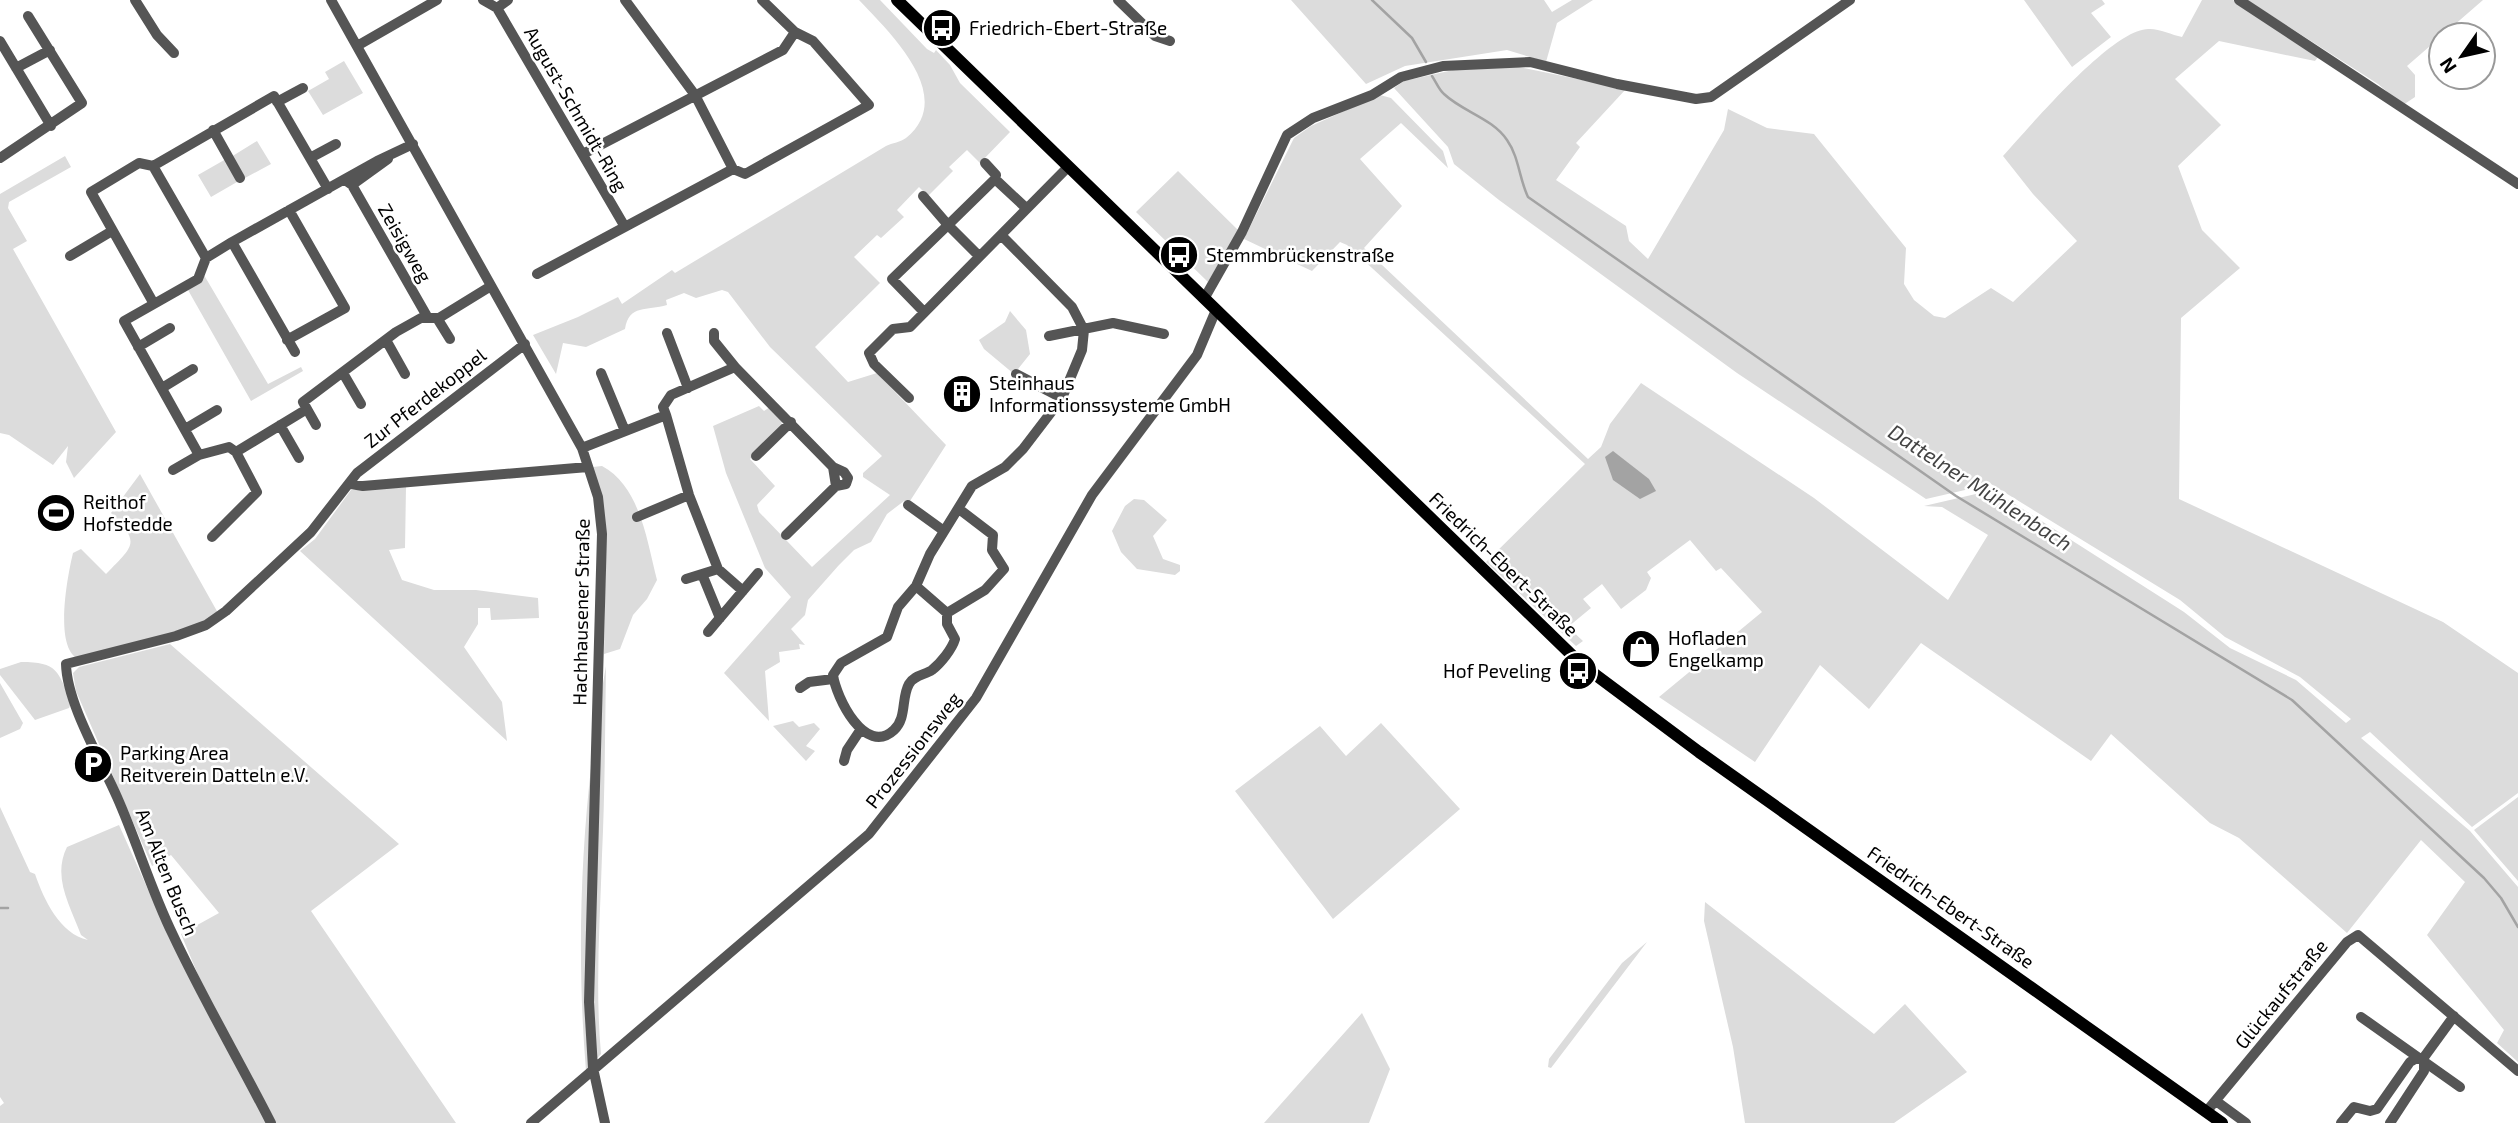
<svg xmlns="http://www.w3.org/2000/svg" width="2518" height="1123" viewBox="0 0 2518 1123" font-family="'Exo 2',sans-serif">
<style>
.green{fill:#dcdcdc}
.water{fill:#a3a3a3}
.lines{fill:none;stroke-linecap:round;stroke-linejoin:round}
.stream{stroke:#a3a3a3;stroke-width:2.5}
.minor{stroke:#555;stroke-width:10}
.major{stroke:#000;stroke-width:12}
.labels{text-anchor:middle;stroke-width:5;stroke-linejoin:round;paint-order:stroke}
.poi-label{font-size:19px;fill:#000;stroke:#fff;text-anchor:start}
.street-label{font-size:19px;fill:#000;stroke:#fff}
.water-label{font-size:21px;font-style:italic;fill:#444;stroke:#fff}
</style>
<rect width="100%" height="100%" fill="#fff"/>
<!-- green -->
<path class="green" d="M 859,0 L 880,0 L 927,49 L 934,53 L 936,50 L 950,65 L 960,83 L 1010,132 L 980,163 L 967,150 L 949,167 L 953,171 L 928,196 L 919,187 L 897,210 L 904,217 L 881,238 L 877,235 L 854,257 L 880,283 L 815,347 L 848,382 L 877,373 L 946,445 L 910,501 L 904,501 L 887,514 L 871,542 L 854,550 L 839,565 L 808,600 L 805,615 L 791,629 L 805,645 L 799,644 L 800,649 L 779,652 L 780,662 L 765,671 L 769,721 L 724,673 L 791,597 L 765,568 L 726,473 L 713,426 L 759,406 L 764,411 L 770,407 L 782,421 L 781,426 L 750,459 L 775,486 L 757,505 L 759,512 L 812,567 L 890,495 L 863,477 L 863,473 L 882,456 L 770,347 L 728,292 L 722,290 L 696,298 L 684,293 L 666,300 L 667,305 C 647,311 629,304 625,329 L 586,347 L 563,343 L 556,374 L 533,335 L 578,317 L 618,297 L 622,304 L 672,270 L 675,273 L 886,146 C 892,143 901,142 906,138 C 958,96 888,31 859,0 Z
M 1291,0 L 1544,0 L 1552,12 L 1572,0 L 1593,0 L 1557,23 L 1546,62 L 1507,50 L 1405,66 L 1366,84 Z
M 2024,0 L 2102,0 L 2105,4 L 2091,13 L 2111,37 L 2072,67 Z
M 2202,0 L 2233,0 L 2318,57 L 2315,61 L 2219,41 L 2175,79 L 2221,125 L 2178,166 L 2202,230 L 2240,268 L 2181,318 L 2179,499 L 2443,622 L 2518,673 L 2518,793 L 2472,827 L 2370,732 L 2361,738 L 2470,831 L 2518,887 L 2518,1062 L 2497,1043 L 2504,1030 L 2427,935 L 2465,882 L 2421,840 L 2347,933 L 2239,838 L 2210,823 L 2111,734 L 2091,761 L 1921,643 L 1869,709 L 1820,665 L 1755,762 L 1659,697 L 1762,612 L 1721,568 L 1716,571 L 1690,540 L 1647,572 L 1651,578 L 1646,590 L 1621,609 L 1602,584 L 1583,599 L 1591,608 L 1568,627 L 1583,641 L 1576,646 L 1486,562 L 1585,464 L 1347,245 L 1340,242 L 1312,271 L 1244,239 L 1294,138 L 1311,126 L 1380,95 L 1391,98 L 1443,151 L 1448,168 L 1401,123 L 1360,159 L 1402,206 L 1364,248 L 1588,459 L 1601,447 L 1610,424 L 1641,383 L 1814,498 L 1948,600 L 1988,535 L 1942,507 L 1924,506 L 1993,490 L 2184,612 L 2230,648 L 2296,680 L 2346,723 L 2351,719 L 2300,677 L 2225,637 L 2180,600 L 1991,484 L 1926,499 L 1737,373 L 1499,200 L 1454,164 L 1448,147 L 1394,88 L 1404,81 L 1462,68 L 1514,66 L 1626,89 L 1576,143 L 1580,147 L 1556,180 L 1626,226 L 1629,241 L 1648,259 L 1724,130 L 1728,109 L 1767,128 L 1814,134 L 1906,248 L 1904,284 L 1914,300 L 1934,316 L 1945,318 L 1991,288 L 2013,302 L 2077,241 L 2033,194 L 2003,156 C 2029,128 2114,26 2150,29 C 2160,29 2172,35 2182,37 Z
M 2247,0 L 2483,0 L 2407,66 L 2415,75 L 2415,97 L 2403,105 L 2378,84 Z
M 344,61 L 363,93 L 323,115 L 308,91 L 329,79 L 325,72 Z
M 257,141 L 271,164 L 245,178 L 231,157 Z
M 65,156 L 71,167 L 9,202 L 8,208 L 27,241 L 13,249 L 116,432 L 74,478 L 66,462 L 68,446 L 53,465 L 9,435 L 0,433 L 0,194 Z
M 226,159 L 237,182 L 211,197 L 198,175 Z
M 1178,171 L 1238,230 L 1208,282 L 1136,212 Z
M 204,275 L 268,384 L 301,367 L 303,371 L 251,401 L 188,290 Z
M 1010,311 L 1026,330 L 1030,354 L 1014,374 L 984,349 L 979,340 L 1005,322 Z
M 602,466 C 640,486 647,541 657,580 L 647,599 L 633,615 L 620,649 L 604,654 L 606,534 L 593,467 Z
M 140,474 L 218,613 L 189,629 L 79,659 C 53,649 68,574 73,553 L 81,549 L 106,574 C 134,545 141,543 111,513 Z
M 406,487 L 405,548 L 389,550 L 402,580 L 434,590 L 476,590 L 538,598 L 539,618 L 491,620 L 490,608 L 478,608 L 478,624 L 464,647 L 502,702 L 507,741 L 300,551 L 315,539 L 351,490 Z
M 1134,499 L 1144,500 L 1167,520 L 1153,536 L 1163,559 L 1180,565 L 1180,571 L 1175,575 L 1137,569 L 1121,552 L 1112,531 L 1125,506 Z
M 170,644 L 399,844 L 311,911 L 456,1123 L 274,1123 L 201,982 L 181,934 L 219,913 L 171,855 L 152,866 L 76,691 L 73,673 L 79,667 Z
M 21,662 C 58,662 58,671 71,703 L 69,708 L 35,720 L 0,675 L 0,669 Z
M 606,666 C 605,729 605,792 602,855 C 600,922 595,987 601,1054 L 586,1071 C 575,939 582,797 606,666 Z
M 0,683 L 23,723 L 20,729 L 0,738 Z
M 793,721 L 799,727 L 814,723 L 820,729 L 806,746 L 815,751 L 806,761 L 773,726 Z
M 1381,723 L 1460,809 L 1333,919 L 1235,791 L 1320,726 L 1346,756 Z
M 2518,797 L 2518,881 L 2474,830 Z
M 0,807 L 30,872 L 35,874 C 44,900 60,934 88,940 L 81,935 C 70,905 52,877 67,847 L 119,825 L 158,912 L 267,1123 L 0,1123 L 0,1106 L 4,1103 L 0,1097 Z
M 1705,902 L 1874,1034 L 1905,1004 L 1967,1072 L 1894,1123 L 1745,1123 L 1733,1047 L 1704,921 Z
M 1647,942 L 1551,1068 L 1548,1067 L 1549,1059 L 1622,963 Z
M 1362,1013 L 1390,1069 L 1369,1123 L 1264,1123 Z"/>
<!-- water -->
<path class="water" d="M 1613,451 L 1649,479 L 1656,491 L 1640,499 L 1613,480 L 1605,457 Z"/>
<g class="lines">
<!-- stream -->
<path class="stream" d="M 1372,0 L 1412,38 L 1426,62
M 1432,76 C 1436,82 1439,90 1444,94 C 1463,112 1492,118 1507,140 C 1519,157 1519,178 1528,197 L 1956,496 L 2292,700 L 2484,878 L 2501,898 L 2518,927
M 0,908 L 8,908"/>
<!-- minor -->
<path class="minor" d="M 135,0 L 157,35 L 174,53
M 331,0 L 582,448 L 598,497 L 602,534 L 589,1002 L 593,1068 L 605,1123
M 483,0 L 497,8 L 508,0
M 625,0 L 695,95 L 733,169
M 1118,0 L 1155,36 L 1170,41
M 2239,0 L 2518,184
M 497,8 L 625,227
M 0,41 L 51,126
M 357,46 L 437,0
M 16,68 L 50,50
M 277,102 L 303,88
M 213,130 L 240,178
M 583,154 L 783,50 L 795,32
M 0,158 L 82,103 L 28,16
M 310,158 L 336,144
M 985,163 L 996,175 L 995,179
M 153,166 L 206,258
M 345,180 L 352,185 L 428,318
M 352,185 L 388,159
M 923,196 L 948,225 L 892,279 L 924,312
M 232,242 L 295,352
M 70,256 L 112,231
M 979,256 L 948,225 L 995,179 L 1026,208
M 537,274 L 733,169 L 745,174 L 869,105 L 813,41 L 795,32 L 762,0
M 1204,299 L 1242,232 L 1287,135 L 1313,118 L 1372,95 L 1401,77 L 1443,66 L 1530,62 L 1617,84 L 1696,99 L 1711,97 L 1850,0
M 154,304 L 91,192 L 139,163 L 153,166 L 274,96 L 328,189
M 437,318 L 450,339
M 667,333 L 688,388
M 714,333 L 714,341 L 735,367
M 1049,336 L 1113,323 L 1164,334
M 287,340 L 345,308 L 289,210
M 386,340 L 405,374
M 138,347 L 170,328
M 343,373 L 361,404
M 601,373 L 625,431
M 1016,374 L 1062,398
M 162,388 L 193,369
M 909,398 L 874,364 L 869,353 L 893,329 L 910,327 L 1068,167
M 666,415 L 689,495 L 718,569 L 743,591
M 280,425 L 299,458
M 316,425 L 303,402 L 396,332 L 421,318 L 439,318 L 491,286
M 185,429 L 217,410
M 582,448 L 666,415 L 663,407 L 671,395 L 735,367 L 833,467 L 836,486 L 846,484 L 848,478 L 844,472 L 833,467
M 236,452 L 229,447 L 199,455 L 124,321 L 198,279 L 206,258 L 232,242 L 377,161 L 413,144
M 236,452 L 307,409
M 756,456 L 791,422
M 173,470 L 199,455
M 351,484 L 363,486 L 588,467
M 908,505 L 944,531
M 959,509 L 993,535 L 992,550 L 1004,569 L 985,590 L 947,613 L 947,624 L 955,639 C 952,649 941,663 932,670 C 925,675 914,675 909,684 C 901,698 907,718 894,730 C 865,757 836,697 833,675 L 841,663 L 887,637 L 898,607 L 916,586 L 930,554 L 972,486 L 1005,467 L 1023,449 L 1062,398 L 1082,350 L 1084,330 L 1072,307 L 1001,235
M 637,517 L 689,495
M 786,535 L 836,486
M 212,537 L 257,492 L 236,452
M 718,569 L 702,574 L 720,618
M 686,579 L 702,574
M 916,586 L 947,613
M 708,632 L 758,573
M 800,688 L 809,682 L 833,679
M 844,761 L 847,750 L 861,729
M 2361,1017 L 2460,1087
M 2422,1060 L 2454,1016
M 2216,1101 L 2246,1123
M 2206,1112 L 2347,942 L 2358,935 L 2518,1071
M 271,1123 C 239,1060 203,999 173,935 C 151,890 137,842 117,797 C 101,760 67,704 66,664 L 176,636 L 206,625 L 226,611 L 311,532 L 357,473 L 525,344
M 531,1123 L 869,834 L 976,698 L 1092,495 L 1197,355 L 1216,310
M 2341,1123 L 2354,1107 L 2370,1111 L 2377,1109 L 2410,1062 L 2417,1058
M 2390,1123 L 2424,1071 L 2424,1063"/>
<!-- major -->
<path class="major" d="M 897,0 L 1581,664 L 1699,752 L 2222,1123"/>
</g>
<!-- icons -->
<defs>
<g id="bus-disc" transform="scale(2.0125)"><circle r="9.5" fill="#000" stroke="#fff"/><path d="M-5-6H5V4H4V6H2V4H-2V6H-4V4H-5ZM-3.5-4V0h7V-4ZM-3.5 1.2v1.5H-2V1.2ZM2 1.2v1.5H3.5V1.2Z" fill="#fff"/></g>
<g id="building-disc" transform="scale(2.0125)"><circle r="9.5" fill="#000" stroke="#fff"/><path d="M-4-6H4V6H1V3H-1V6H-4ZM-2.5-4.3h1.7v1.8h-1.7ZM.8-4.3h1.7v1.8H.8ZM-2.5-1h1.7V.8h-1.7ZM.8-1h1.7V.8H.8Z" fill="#fff"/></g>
<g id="stadium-disc" transform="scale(2.0125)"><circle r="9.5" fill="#000" stroke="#fff"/><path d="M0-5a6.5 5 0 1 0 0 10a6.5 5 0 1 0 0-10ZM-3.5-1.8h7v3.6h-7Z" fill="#fff"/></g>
<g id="shop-disc" transform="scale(2.0125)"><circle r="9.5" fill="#000" stroke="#fff"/><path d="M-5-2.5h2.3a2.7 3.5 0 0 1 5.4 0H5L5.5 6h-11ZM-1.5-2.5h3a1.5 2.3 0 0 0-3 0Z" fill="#fff"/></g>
<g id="parking-disc" transform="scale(2.0125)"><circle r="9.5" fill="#000" stroke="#fff"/><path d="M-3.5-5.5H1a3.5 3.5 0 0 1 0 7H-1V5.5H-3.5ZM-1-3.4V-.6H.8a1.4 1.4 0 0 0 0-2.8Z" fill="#fff"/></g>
</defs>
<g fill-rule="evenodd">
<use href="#bus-disc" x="942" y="28"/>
<use href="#bus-disc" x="1179" y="255"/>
<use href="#building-disc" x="962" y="394"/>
<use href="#stadium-disc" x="56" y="513"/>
<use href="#shop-disc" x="1641" y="649"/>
<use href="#bus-disc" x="1578" y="671"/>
<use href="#parking-disc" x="93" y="764"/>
</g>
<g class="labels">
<!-- poi labels -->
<g class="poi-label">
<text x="969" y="35">Friedrich-Ebert-Straße</text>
<text x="1206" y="262">Stemmbrückenstraße</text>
<text x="989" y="390">Steinhaus<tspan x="989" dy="22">Informationssysteme GmbH</tspan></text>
<text x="83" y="509">Reithof<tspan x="83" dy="22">Hofstedde</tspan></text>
<text x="1668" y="645">Hofladen<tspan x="1668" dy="22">Engelkamp</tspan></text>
<text x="1551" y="678" text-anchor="end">Hof Peveling</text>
<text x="120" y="760">Parking Area<tspan x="120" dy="22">Reitverein Datteln e.V.</tspan></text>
</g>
<!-- street labels -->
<g class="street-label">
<text transform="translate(576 109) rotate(60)" y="7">August-Schmidt-Ring</text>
<text transform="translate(405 243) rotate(60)" y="7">Zeisigweg</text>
<text transform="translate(425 398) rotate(-38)" y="7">Zur Pferdekoppel</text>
<text transform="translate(1504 564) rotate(44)" y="7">Friedrich-Ebert-Straße</text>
<text transform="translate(581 612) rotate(-89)" y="7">Hachhausener Straße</text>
<text transform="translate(913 750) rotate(-52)" y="7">Prozessionsweg</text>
<text transform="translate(167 872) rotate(68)" y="7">Am Alten Busch</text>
<text transform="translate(1951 907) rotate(35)" y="7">Friedrich-Ebert-Straße</text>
<text transform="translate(2281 994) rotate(-51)" y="7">Glückaufstraße</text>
</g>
<!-- water labels -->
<g class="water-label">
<text transform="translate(1980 488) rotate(33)" y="7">Dattelner Mühlenbach</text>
</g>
</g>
<!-- north arrow -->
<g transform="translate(2462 56) rotate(236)"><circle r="33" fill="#ffffff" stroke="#999999" stroke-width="2"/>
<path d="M0-5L12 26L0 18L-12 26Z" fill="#000000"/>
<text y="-10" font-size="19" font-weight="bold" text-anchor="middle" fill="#000000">N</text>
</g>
</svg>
